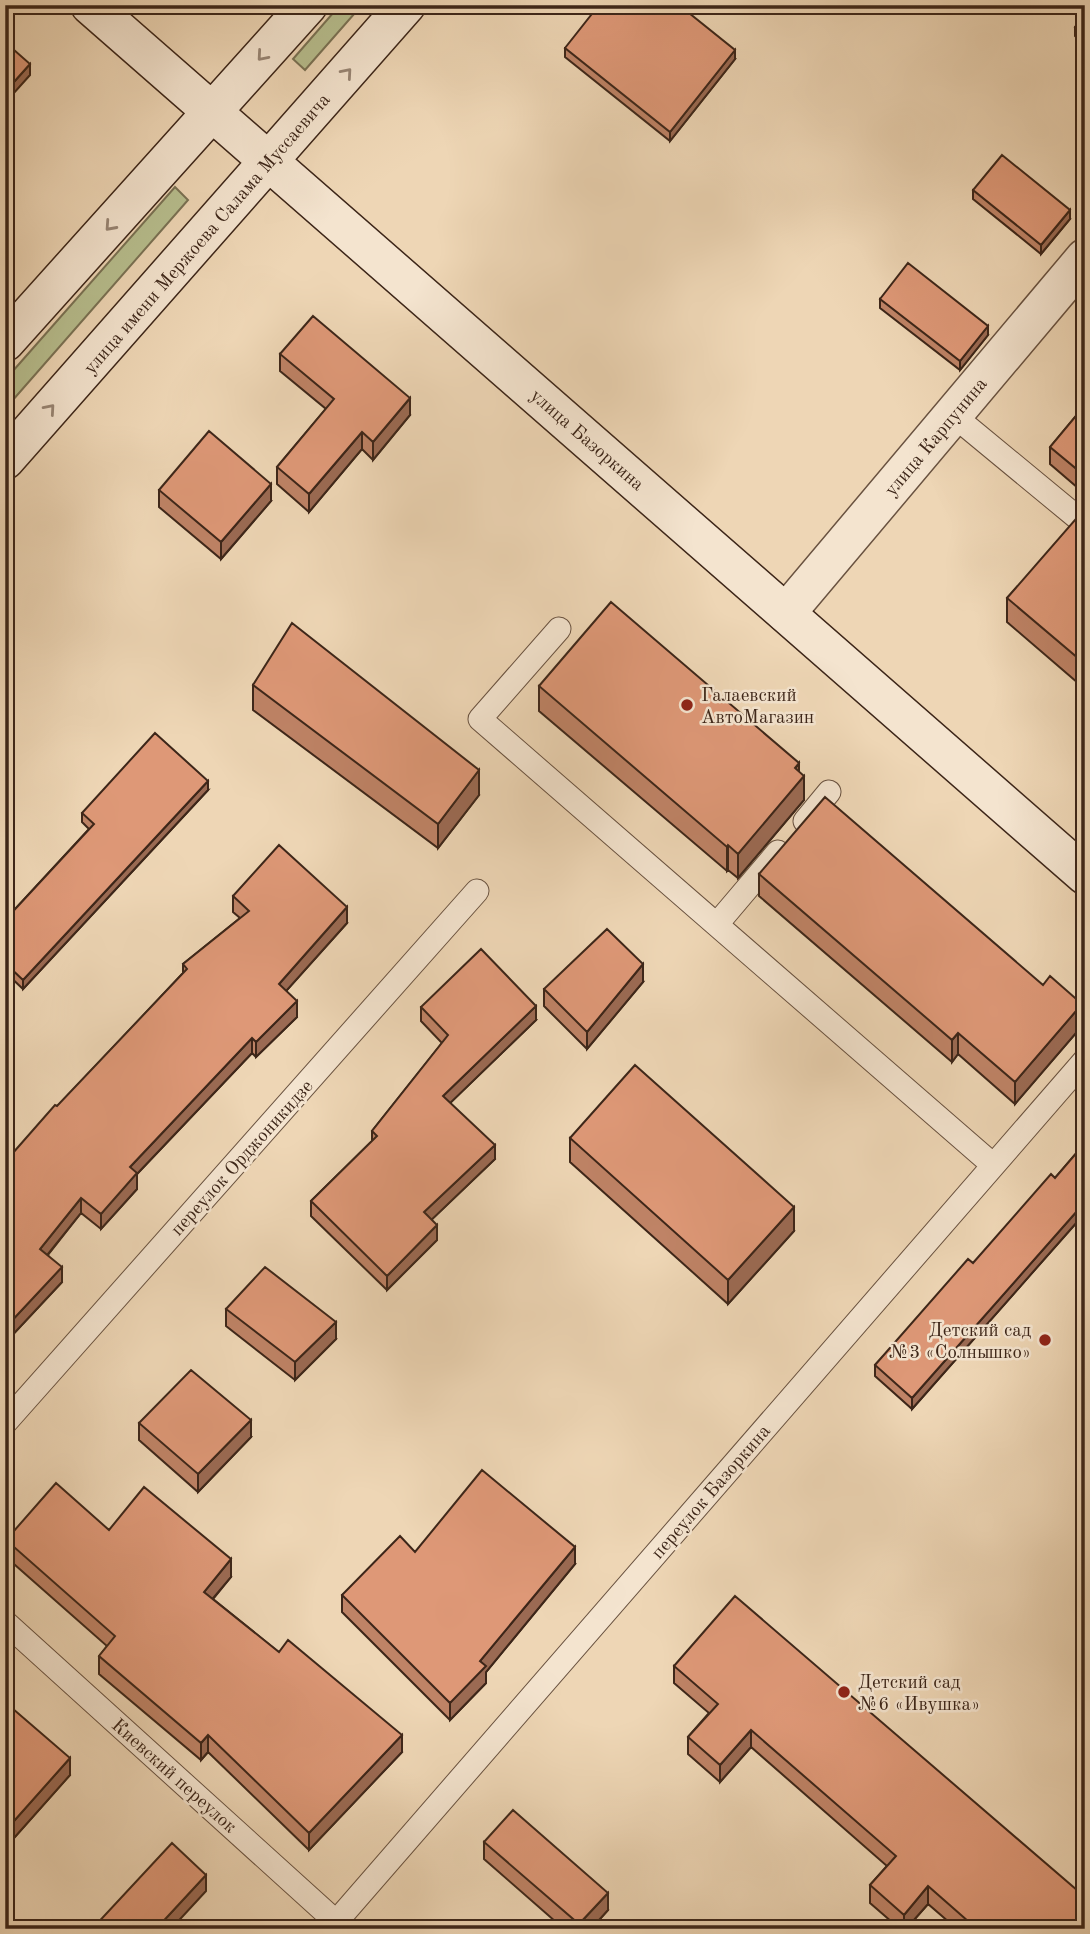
<svg xmlns="http://www.w3.org/2000/svg" width="1090" height="1934" viewBox="0 0 1090 1934" font-family="'Old Standard TT',serif">
<style>
.green{fill:#b7be8e;stroke:#7a7254;stroke-width:2}
.lines{fill:none;stroke-linecap:round;stroke-linejoin:round}
.lane-casing{stroke:#695240;stroke-width:25}
.street-casing{stroke:#695240;stroke-width:41}
.secondary-casing{stroke:#3d2619;stroke-width:41}
.lane{stroke:#f4e4cf;stroke-width:23}
.street{stroke:#f4e4cf;stroke-width:38}
.secondary{stroke:#f4e4cf;stroke-width:38}
.wall{fill:#bf8366;stroke:#3d2619;stroke-width:2}
.shaded-wall{fill:#9b6a53;stroke:#3d2619;stroke-width:2}
.building{fill:#de9877;stroke:#3d2619;stroke-width:2}
.oneway{stroke:#988574}
.poi-dot{fill:#8f2418;stroke:#f4e4cf;stroke-width:2.5}
.labels{text-anchor:middle;stroke-width:5;stroke-linejoin:round;paint-order:stroke}
.street-label{font-size:19px;fill:#3d2619;stroke:#f4e4cf}
.poi-label{font-size:19px;fill:#3d2619;stroke:#f4e4cf;text-anchor:start}
</style>
<rect width="100%" height="100%" fill="#eed6b5"/>
<filter id="stains"><feTurbulence type="fractalNoise" baseFrequency=".00286" numOctaves="4"/><feColorMatrix values="0 0 0 0 .2 0 0 0 0 .09 0 0 0 0 .02 0 0 0 .5 -.17"/></filter>
<radialGradient id="worn" r=".72"><stop offset=".6" stop-color="#630" stop-opacity="0"/><stop offset="1" stop-color="#630" stop-opacity=".3"/></radialGradient>
<!-- green -->
<path class="green" d="M 340,5 L 362,5 L 305,70 L 293,59 Z
M 175,187 L 188,200 L 5,409 L 5,380 Z"/>
<g class="lines">
<!-- lane casing -->
<g class="lane-casing">
<path id="lane" d="M 953,415 L 1085,524
M 559,629 L 480,719 L 993,1165
M 805,821 L 829,792
M 717,924 L 778,852
M 5,1423 L 477,891
M 5,1622 L 344,1929
M 336,1922 L 1085,1060"/>
</g>
<!-- street casing -->
<g class="street-casing">
<path id="street" d="M 786,613 L 1085,258"/>
</g>
<!-- secondary casing -->
<g class="secondary-casing">
<path id="secondary" d="M 90,5 L 1085,875
M 5,342 L 308,5
M 5,460 L 406,5"/>
</g>
<!-- lane -->
<use href="#lane" class="lane"/>
<!-- street -->
<use href="#street" class="street"/>
<!-- secondary -->
<use href="#secondary" class="secondary"/>
</g>
<!-- wall -->
<path class="wall" d="M 1085,15 L 1085,44 L 1075,36 L 1075,27 Z
M 565,48 L 735,59 L 670,141 L 565,57 Z
M 973,190 L 1070,219 L 1041,254 L 973,199 Z
M 880,299 L 988,335 L 960,370 L 880,308 Z
M 280,354 L 410,415 L 373,460 L 362,449 L 309,512 L 277,484 L 277,467 L 326,409 L 280,371 Z
M 1085,405 L 1085,494 L 1050,464 L 1050,447 Z
M 159,490 L 271,501 L 221,559 L 159,507 Z
M 1085,516 L 1085,689 L 1007,622 L 1007,598 Z
M 253,685 L 479,795 L 438,848 L 253,710 Z
M 539,686 L 799,772 L 804,800 L 738,878 L 728,870 L 727,871 L 539,711 Z
M 208,790 L 23,989 L 5,972 L 5,920 L 89,829 L 82,822 L 82,813 Z
M 759,874 L 1082,1026 L 1015,1104 L 958,1054 L 952,1062 L 759,896 Z
M 233,896 L 347,923 L 286,991 L 297,1017 L 256,1057 L 252,1053 L 137,1174 L 137,1189 L 101,1229 L 81,1213 L 48,1255 L 62,1282 L 5,1343 L 5,1162 L 183,973 L 183,964 L 240,918 L 233,912 Z
M 643,982 L 587,1049 L 544,1006 L 544,989 Z
M 421,1007 L 536,1020 L 450,1103 L 495,1159 L 431,1220 L 437,1240 L 387,1290 L 311,1216 L 311,1201 L 372,1141 L 372,1131 L 442,1043 L 421,1021 Z
M 570,1138 L 794,1231 L 728,1304 L 570,1162 Z
M 1085,1143 L 1085,1213 L 912,1409 L 875,1376 L 875,1365 L 1055,1178 Z
M 226,1309 L 336,1339 L 295,1380 L 226,1326 Z
M 139,1423 L 251,1437 L 198,1492 L 139,1440 Z
M 109,1530 L 231,1577 L 213,1599 L 402,1752 L 309,1850 L 208,1752 L 201,1760 L 99,1674 L 99,1656 L 107,1646 L 6,1557 L 6,1540 Z
M 415,1552 L 575,1564 L 486,1672 L 486,1683 L 450,1720 L 342,1612 L 342,1595 Z
M 674,1666 L 1085,1929 L 957,1929 L 928,1904 L 906,1929 L 900,1929 L 870,1903 L 870,1885 L 887,1866 L 751,1747 L 720,1782 L 688,1754 L 688,1737 L 709,1713 L 674,1683 Z
M 5,1702 L 70,1775 L 14,1838 L 5,1831 Z
M 484,1842 L 608,1910 L 591,1929 L 564,1929 L 484,1859 Z"/>
<!-- shaded-wall -->
<path class="shaded-wall" d="M 735,50 L 735,59 L 670,141 L 670,132 Z
M 30,64 L 30,75 L 5,103 L 5,92 Z
M 1070,210 L 1070,219 L 1041,254 L 1041,245 Z
M 988,326 L 988,335 L 960,370 L 960,361 Z
M 410,398 L 410,415 L 373,460 L 373,442 Z
M 362,432 L 362,449 L 309,512 L 309,494 Z
M 271,484 L 271,501 L 221,559 L 221,542 Z
M 799,763 L 799,781 L 804,776 L 804,800 L 738,878 L 738,854 Z
M 479,770 L 479,795 L 438,848 L 438,824 Z
M 208,781 L 208,790 L 23,989 L 23,980 Z
M 728,845 L 728,870 L 727,871 L 727,847 Z
M 347,907 L 347,923 L 279,999 L 279,984 Z
M 643,964 L 643,982 L 587,1049 L 587,1032 Z
M 297,1001 L 297,1017 L 256,1057 L 256,1042 Z
M 1082,1004 L 1082,1026 L 1015,1104 L 1015,1082 Z
M 536,1006 L 536,1020 L 443,1110 L 443,1096 Z
M 958,1033 L 958,1054 L 952,1062 L 952,1040 Z
M 252,1038 L 252,1053 L 137,1174 L 137,1189 L 101,1229 L 101,1214 L 130,1167 Z
M 495,1145 L 495,1159 L 424,1227 L 424,1212 Z
M 81,1198 L 81,1213 L 40,1264 L 40,1249 Z
M 1085,1202 L 1085,1213 L 912,1409 L 912,1398 Z
M 794,1207 L 794,1231 L 728,1304 L 728,1280 Z
M 437,1225 L 437,1240 L 387,1290 L 387,1276 Z
M 62,1267 L 62,1282 L 5,1343 L 5,1328 Z
M 336,1322 L 336,1339 L 295,1380 L 295,1362 Z
M 251,1420 L 251,1437 L 198,1492 L 198,1474 Z
M 575,1547 L 575,1564 L 486,1672 L 486,1683 L 450,1720 L 450,1703 L 480,1661 Z
M 231,1559 L 231,1577 L 204,1609 L 204,1592 Z
M 751,1730 L 751,1747 L 720,1782 L 720,1765 Z
M 208,1735 L 208,1752 L 201,1760 L 201,1743 Z
M 402,1735 L 402,1752 L 309,1850 L 309,1833 Z
M 70,1758 L 70,1775 L 14,1838 L 14,1821 Z
M 206,1875 L 206,1891 L 171,1929 L 156,1929 Z
M 928,1886 L 928,1904 L 906,1929 L 904,1929 L 904,1915 Z
M 608,1893 L 608,1910 L 591,1929 L 579,1929 L 579,1924 Z"/>
<!-- building -->
<path class="building" d="M 599,5 L 679,5 L 735,50 L 670,132 L 565,48 Z
M 1085,15 L 1085,35 L 1075,27 Z
M 5,42 L 30,64 L 5,92 Z
M 1002,155 L 1070,210 L 1041,245 L 973,190 Z
M 908,263 L 988,326 L 960,361 L 880,299 Z
M 313,316 L 410,398 L 373,442 L 362,432 L 309,494 L 277,467 L 334,399 L 280,354 Z
M 1085,405 L 1085,476 L 1050,447 Z
M 209,431 L 271,484 L 221,542 L 159,490 Z
M 1081,513 L 1085,516 L 1085,664 L 1007,598 Z
M 611,602 L 799,763 L 795,768 L 804,776 L 738,854 L 728,845 L 727,847 L 539,686 Z
M 292,623 L 479,770 L 438,824 L 253,685 Z
M 155,733 L 208,781 L 23,980 L 5,963 L 5,920 L 94,824 L 82,813 Z
M 825,797 L 1043,985 L 1050,976 L 1082,1004 L 1015,1082 L 958,1033 L 952,1040 L 759,874 Z
M 279,845 L 347,907 L 279,984 L 297,1001 L 256,1042 L 252,1038 L 130,1167 L 137,1173 L 101,1214 L 81,1198 L 40,1249 L 62,1267 L 5,1328 L 5,1162 L 55,1105 L 57,1106 L 187,969 L 183,964 L 249,911 L 233,896 Z
M 607,929 L 643,964 L 587,1032 L 544,989 Z
M 481,949 L 536,1006 L 443,1096 L 495,1145 L 424,1212 L 437,1225 L 387,1276 L 311,1201 L 377,1136 L 372,1131 L 448,1035 L 421,1007 Z
M 635,1065 L 794,1207 L 728,1280 L 570,1138 Z
M 1085,1143 L 1085,1202 L 912,1398 L 875,1365 L 968,1259 L 973,1263 L 1051,1174 L 1055,1178 Z
M 265,1267 L 336,1322 L 295,1362 L 226,1309 Z
M 191,1370 L 251,1420 L 198,1474 L 139,1423 Z
M 482,1470 L 575,1547 L 480,1661 L 486,1666 L 450,1703 L 342,1595 L 400,1536 L 415,1552 Z
M 56,1483 L 109,1530 L 144,1487 L 231,1559 L 204,1592 L 279,1652 L 288,1640 L 402,1735 L 309,1833 L 208,1735 L 201,1743 L 99,1656 L 115,1636 L 6,1540 Z
M 735,1596 L 1085,1897 L 1085,1929 L 977,1929 L 928,1886 L 904,1915 L 870,1885 L 896,1856 L 751,1730 L 720,1765 L 688,1737 L 718,1704 L 674,1666 Z
M 5,1702 L 70,1758 L 14,1821 L 5,1814 Z
M 513,1810 L 608,1893 L 579,1924 L 484,1842 Z
M 172,1843 L 206,1875 L 156,1929 L 92,1929 Z
M 579,1924 L 584,1929 L 575,1929 Z"/>
<!-- one-way arrows -->
<defs><path id="oneway-chevron" d="M-2-3.5L2.5 0L-2 3.5" fill="none" stroke-width="1.6" stroke-linecap="round" stroke-linejoin="round" transform="scale(1.75)"/></defs>
<g class="oneway">
<use href="#oneway-chevron" transform="translate(262 56) rotate(131)"/>
<use href="#oneway-chevron" transform="translate(347 73) rotate(-49)"/>
<use href="#oneway-chevron" transform="translate(110 226) rotate(132)"/>
<use href="#oneway-chevron" transform="translate(50 409) rotate(-49)"/>
</g>
<!-- markers -->
<g class="poi-dot">
<circle cx="687" cy="705" r="7"/>
<circle cx="1045" cy="1340" r="7"/>
<circle cx="844" cy="1692" r="7"/>
</g>
<g class="labels">
<!-- street labels -->
<g class="street-label">
<text transform="translate(206 233) rotate(-49)" y="7">улица имени Мержоева Салама Муссаевича</text>
<text transform="translate(935 436) rotate(-50)" y="7">улица Карпунина</text>
<text transform="translate(588 439) rotate(41)" y="7">улица Базоркина</text>
<text transform="translate(241 1157) rotate(-48)" y="7">переулок Орджоникидзе</text>
<text transform="translate(710 1491) rotate(-49)" y="7">переулок Базоркина</text>
<text transform="translate(175 1775) rotate(42)" y="7">Киевский переулок</text>
</g>
<!-- poi labels -->
<g class="poi-label">
<text x="701" y="701">Галаевский<tspan x="701" dy="22">АвтоМагазин</tspan></text>
<text x="1031" y="1336" text-anchor="end">Детский сад<tspan x="1031" dy="22">№3 «Солнышко»</tspan></text>
<text x="858" y="1688">Детский сад<tspan x="858" dy="22">№6 «Ивушка»</tspan></text>
</g>
</g>
<!-- margin -->
<rect width="1090" height="1934" fill="none" stroke="#eed6b5" stroke-width="28"/>
<rect x="7" y="7" width="1076" height="1920" fill="none" stroke="#3d2619" stroke-width="3.5"/>
<rect x="14" y="14" width="1062" height="1906" fill="none" stroke="#3d2619" stroke-width="2"/>
<rect width="100%" height="100%" filter="url(#stains)"/>
<rect width="100%" height="100%" fill="url(#worn)"/>
</svg>
